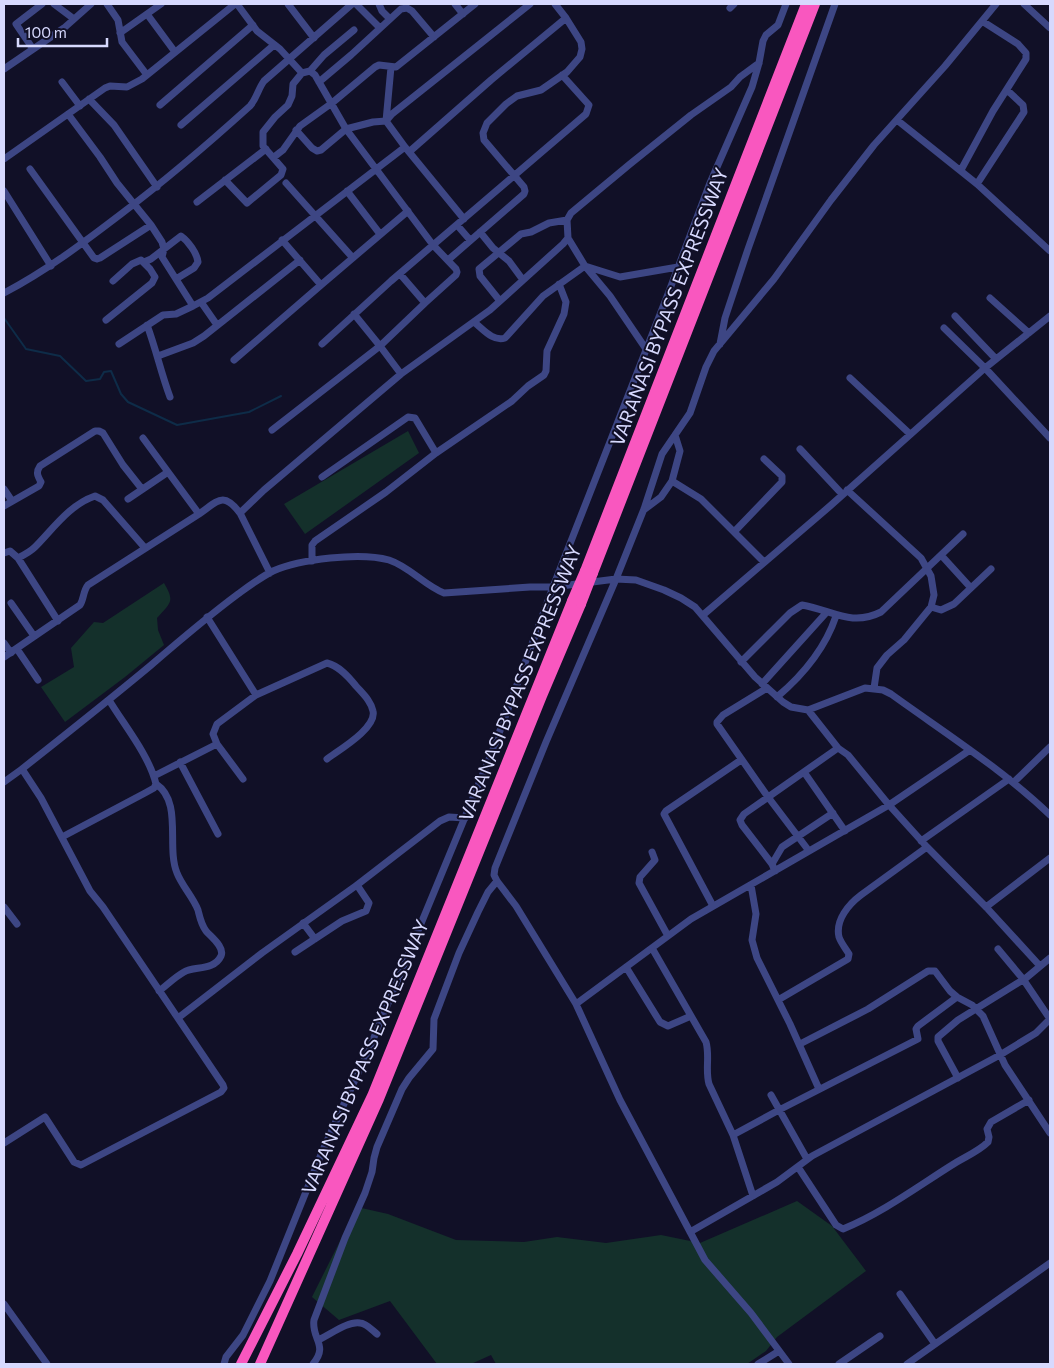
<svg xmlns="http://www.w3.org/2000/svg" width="1054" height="1368" viewBox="0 0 1054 1368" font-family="Commissioner,sans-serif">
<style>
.green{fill:#14302b}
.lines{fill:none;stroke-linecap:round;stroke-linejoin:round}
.stream{stroke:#0e2c48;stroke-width:2}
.minor{stroke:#3d4684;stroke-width:7}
.highway{stroke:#f957bf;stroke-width:10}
.highway-bridge{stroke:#f957bf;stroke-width:10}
.labels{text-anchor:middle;stroke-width:4;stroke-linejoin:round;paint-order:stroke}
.street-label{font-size:19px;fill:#d7d9fe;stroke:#111027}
</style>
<rect width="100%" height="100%" fill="#111027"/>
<!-- green -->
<path class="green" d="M 408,431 L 419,453 L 305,534 L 284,504 Z
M 164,583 C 175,602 171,602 157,618 L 158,630 L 164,645 L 125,677 L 65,722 L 41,687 L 74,667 L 71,648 L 94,622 L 103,623 Z
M 797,1201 L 832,1226 L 866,1271 L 777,1337 L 766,1351 L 747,1364 L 496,1364 L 491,1355 L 471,1364 L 437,1364 L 390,1301 L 339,1320 L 312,1297 L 357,1207 L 388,1214 L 456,1240 L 524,1242 L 557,1237 L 606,1243 L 661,1235 L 700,1243 Z"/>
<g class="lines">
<!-- stream -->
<path class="stream" d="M 4,318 L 26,349 L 60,356 L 86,381 L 100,379 L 104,372 L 111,371 L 121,394 L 128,402 L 177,425 L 249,412 L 281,396"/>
<!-- minor -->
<path class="minor" d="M 54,4 L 74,19
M 107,4 L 118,20 L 122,42 L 147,75
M 237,4 L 257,31 L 280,49 L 302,73 L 310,71 L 315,75 L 346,129 L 433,245 L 456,269 L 457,272 L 456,275 L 425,303
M 288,4 L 314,38
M 356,4 L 380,28
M 379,4 L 382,11 L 389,18
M 455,4 L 463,14
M 1024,4 L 1050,28
M 730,8 L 734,4
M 147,14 L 175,52
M 120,33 L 161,4
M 33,49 L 16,24 L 42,4
M 4,69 L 64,28 L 91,4
M 310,71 L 324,55 L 354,30
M 62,82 L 80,106
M 319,82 L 351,55 L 401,9 L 407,8 L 412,11 L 434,37
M 89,99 L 114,125 L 157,187
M 160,105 L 253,25
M 68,114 L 100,157 L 117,183 L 151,225 L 162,242 L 164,249 L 162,257 L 193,306
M 897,120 L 977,184 L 1050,251
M 181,125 L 274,45
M 296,130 L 312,148 L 317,151 L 321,150 L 346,129 L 373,122 L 386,121 L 391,67
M 409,152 L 491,80 L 566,18 L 555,4
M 274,157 L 283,150 L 300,126 L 332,103 L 375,67 L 379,65 L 396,67 L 475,4
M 4,159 L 105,88 L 110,86 L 127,87 L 142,79 L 235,4
M 30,169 L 94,258 L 97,259 L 100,258 L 151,225
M 961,170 L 993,111 L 1026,59 L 1026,53 L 1018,44 L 982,21
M 225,180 L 247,203 L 281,175 L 283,169 L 263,146 L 263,132 L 275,117 L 288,105 L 292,96 L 293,84 L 302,73
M 286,183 L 353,258
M 977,184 L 1024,112 L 1023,105 L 1007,90
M 4,191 L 51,266
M 347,191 L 380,234
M 197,202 L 266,149
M 464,219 L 405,147 L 386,121 L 392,114 L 530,4
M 457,225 L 470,240
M 480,232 L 493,248 L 509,261 L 523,280
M 568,238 L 585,266 L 610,296 L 646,349
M 282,240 L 321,285 L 408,211
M 448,260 L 524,194 L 525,191 L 524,187 L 484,140 L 483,133 L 487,123 L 506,104 L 517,96 L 541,90 L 567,72 L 580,57 L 582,49 L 581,42 L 566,18
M 144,262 L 151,259 L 181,236 C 188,241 197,253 198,262 L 194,268 L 176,279
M 4,293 C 46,271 83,243 121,214 C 166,180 208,144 250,106 C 257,98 258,89 264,81 L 352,4
M 990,298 L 1029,333
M 500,301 L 480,276 L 479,269 L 521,234 L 531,232 L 549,223 L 567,220
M 201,302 L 217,325
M 955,316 L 996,359
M 106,320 L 152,283 L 155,277 L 150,269 L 141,260 L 132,264 L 113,281
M 474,322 C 483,329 493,342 505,338 L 543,296 L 585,266 L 620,277 L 678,267
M 147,325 C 156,349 161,373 170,397
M 944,328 L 985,368 L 1050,438
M 119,344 L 163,315 L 176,314 L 193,306 L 208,298 L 405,147
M 322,344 L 391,281 L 586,114 L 589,105 L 562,75
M 720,344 L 725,318 L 748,249 L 835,4
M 158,356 L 193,343 L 204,336 L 300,260
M 234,360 L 321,285
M 401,374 L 490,310 L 563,244 L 568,238 L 567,220 L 571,213 L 630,164 L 691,115 L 731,87 L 740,77 L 759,63
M 850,378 L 910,434
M 272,430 L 380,346 L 354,314
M 143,438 L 199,514 C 218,501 223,491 240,513
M 800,449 L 842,494
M 322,477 L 408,417 L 415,418 L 436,453
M 672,481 L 701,499 L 764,562
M 4,489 L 12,501
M 847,490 L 921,558 L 931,576 L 934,595 L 931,607 L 904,640 L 887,655 L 877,668 L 874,688
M 128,499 L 168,472
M 4,506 L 39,486 L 41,482 C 37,475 36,472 40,466 L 95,431 L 99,431 L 103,433 L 123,465 L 142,489
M 645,509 L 661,497 L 672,481 L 680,451 L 675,435
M 734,532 L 782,482 L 782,476 L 764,459
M 4,553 L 10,551 L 18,558 C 24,555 30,552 35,547 C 53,529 69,505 95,496 L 103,500 L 145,548
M 941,555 L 971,588
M 18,558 L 58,621
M 312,561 L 312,545 L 315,541 L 386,492 L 436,453 L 512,401 L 528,386 L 544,375 L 546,371 L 547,351 L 564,314 L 566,302 L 559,284
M 270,573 L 240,513 L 264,490 L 401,374 L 380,346 L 425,303 L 400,274
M 11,603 L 34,636
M 931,607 L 941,610 L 954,604 L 991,569
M 703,615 L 830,506 L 985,368 L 1050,316
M 207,617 L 256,695
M 4,643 L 11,653
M 17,649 L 38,680
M 4,657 L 80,605 C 84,599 83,591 88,585 L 199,514
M 741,662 L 790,613 L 802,605 C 832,610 851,627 881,612 L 963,534
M 762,684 L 826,613
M 767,688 L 723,715 L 717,722 L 717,724 L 768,797 L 809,851
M 777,697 C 803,675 825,649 836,616
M 838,748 L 848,755 L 889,805 L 927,847 L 986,907 L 1040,966
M 970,750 L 889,805 L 691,919 L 576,1004 L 516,906 L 497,881 L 494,875 L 495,868 L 546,742 L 616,579 L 644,509 L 662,454 L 690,413 L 706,367 L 714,351 L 774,279 L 831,200 L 874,145 L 945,66 L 996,4
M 180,762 L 218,834
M 804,772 L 845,831
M 154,776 L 217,744
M 243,779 L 217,744 L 213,734 L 217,724 L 256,695 L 327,663 C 339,666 348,676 356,686 C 363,694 371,701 373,711 C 377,728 339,750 327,759
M 4,782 L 22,769 C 65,735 108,701 150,666 C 179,641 207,617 238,594 C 249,586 261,577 273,571 C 300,559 360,552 389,560 C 410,567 424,585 444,593 L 530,587 L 553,587 L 616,579 L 636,580 L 664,590 L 681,598 L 695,607 L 755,677 L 783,702 L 791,707 L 808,710 L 865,688 L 883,690 L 891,694 C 945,733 1002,769 1050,815
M 1014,782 L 1050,747
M 156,784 C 183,802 166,847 177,873 C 182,886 193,897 198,910 C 200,918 201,924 206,931 C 211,937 225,947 221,956 C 214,971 194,966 184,972 C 175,977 167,985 159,991
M 62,837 L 145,793 L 154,788 L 156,784 C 149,755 124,725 109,700
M 921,841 L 1009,779
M 652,852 L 655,860 L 640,877 L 639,883 L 668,936
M 772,864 L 782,847 L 833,813
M 775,871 L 772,864 L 742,825 L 740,820 L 744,814 L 838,748 L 808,710
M 751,885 L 756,914 L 752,940 L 757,958 L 790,1024 L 819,1089
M 713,906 L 664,814 L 666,811 L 741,760
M 4,907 L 17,924
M 986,907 L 1050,858
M 303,923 L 315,939
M 652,948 L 706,1042 C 710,1056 705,1070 709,1084 L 733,1135 L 753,1196
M 998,949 L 1023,979 L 1050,1019
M 295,952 L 342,921 L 366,911 L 369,903 L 357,885
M 626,967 L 660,1022 L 668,1026 L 691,1016
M 778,1000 L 848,959 L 849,954 C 846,949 841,943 839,937 C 835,920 849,904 861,895 L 927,847
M 576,1004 L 620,1100 L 705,1260 L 751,1313 L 789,1364
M 178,1018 L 262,953 L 357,885 L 440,821 L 449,817 L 465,818
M 800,1044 L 868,1009 L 928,971 L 935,971 L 950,991 L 957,997 L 972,1005 L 983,1016 L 1005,1065 L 1050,1133
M 958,1078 L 938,1041 L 938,1037 L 958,1020 L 1026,978 L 1050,958
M 771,1095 L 807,1159
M 733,1135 L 779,1110 L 918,1039 L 916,1029 L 918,1026 L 957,997
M 4,1143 L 45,1117 L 74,1162 L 81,1165 L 221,1092 L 224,1088 L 223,1085 L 103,907 L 90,891 L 41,798 L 22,769
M 798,1167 L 836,1225 L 843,1229 C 882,1213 917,1187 952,1165 C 964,1157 978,1152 988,1142 L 989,1137 L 987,1129 L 991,1122 L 1029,1100
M 690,1232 L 777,1182 L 812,1156 L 1000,1055 L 1036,1033 L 1050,1019
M 900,1294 L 935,1344
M 4,1304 L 47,1364
M 318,1340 C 330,1335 347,1321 360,1323 C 366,1323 372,1330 377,1334
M 224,1364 L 226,1357 L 243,1335 L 270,1281 L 322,1152 L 370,1047 L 494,747 L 553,587 L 668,294 L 710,183 L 752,87 L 759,63 L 763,41 L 766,35 L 778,25 L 786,4
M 313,1364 C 329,1345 311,1339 314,1320 L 345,1238 L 365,1193 L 372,1172 L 374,1158 L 377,1147 L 402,1089 L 409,1078 L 433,1049 L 434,1019 L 459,953 L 478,912 L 488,892 L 497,881
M 758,1364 L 779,1351
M 839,1364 L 880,1336
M 907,1364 L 1050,1263"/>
<!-- highway -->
<path class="highway" d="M 585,571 L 806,4
M 593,573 L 815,4
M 241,1364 L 297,1254 L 372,1096 L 572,601
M 260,1364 L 379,1099 L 542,696 L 581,604"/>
<!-- highway-bridge -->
<path class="highway-bridge" d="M 572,601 L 585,571
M 581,604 L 593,573"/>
</g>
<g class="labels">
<!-- street labels -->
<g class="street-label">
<text transform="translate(669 307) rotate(-69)" y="7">VARANASI BYPASS EXPRESSWAY</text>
<text transform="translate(520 683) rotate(-68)" y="7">VARANASI BYPASS EXPRESSWAY</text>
<text transform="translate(365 1057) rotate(-67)" y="7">VARANASI BYPASS EXPRESSWAY</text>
</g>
</g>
<!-- border -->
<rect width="1054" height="1368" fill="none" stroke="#d7d9fe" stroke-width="10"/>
<!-- scale -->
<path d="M18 38v8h89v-8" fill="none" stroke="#d7d9fe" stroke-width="2.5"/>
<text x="25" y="38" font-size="15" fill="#d7d9fe" stroke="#111027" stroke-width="4" paint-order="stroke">100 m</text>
</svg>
